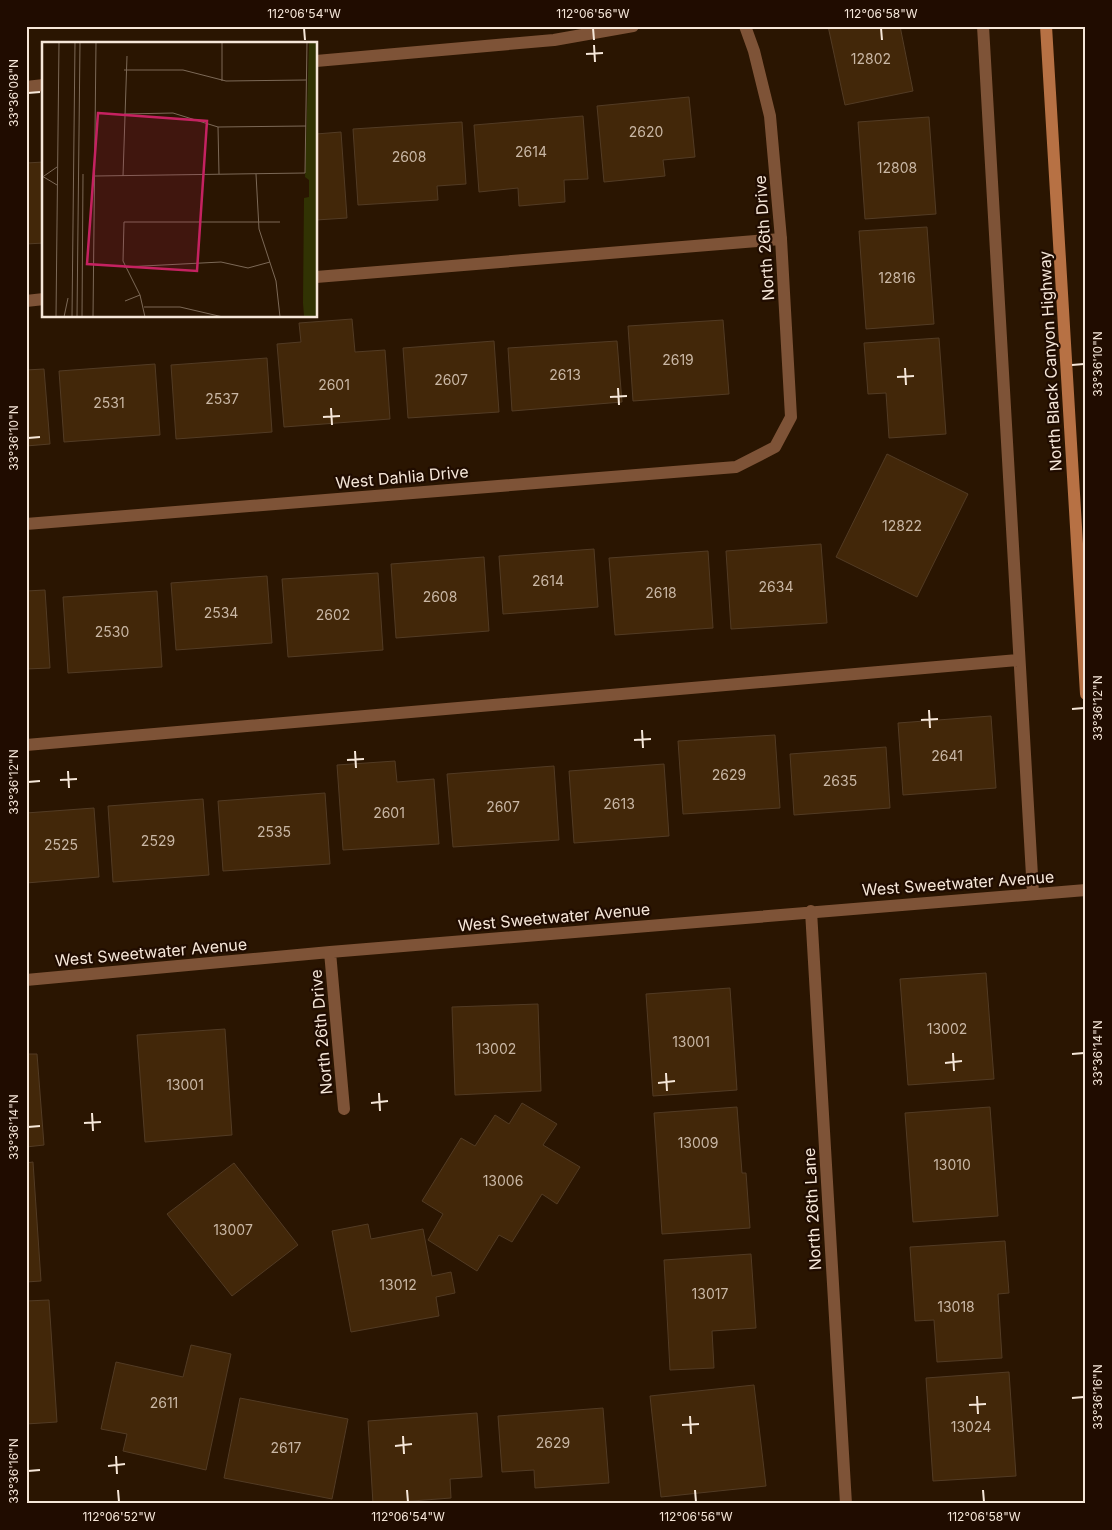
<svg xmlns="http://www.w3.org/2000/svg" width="1112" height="1530" viewBox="0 0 1112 1530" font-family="Inter,sans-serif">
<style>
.building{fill:#422709;stroke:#523b24}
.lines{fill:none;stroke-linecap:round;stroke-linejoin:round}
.lane{stroke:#7e5337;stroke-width:12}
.street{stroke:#7e5337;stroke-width:12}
.secondary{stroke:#b77144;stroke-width:12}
.ticks{fill:none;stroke:#f6e7d9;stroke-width:2}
.labels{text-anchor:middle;stroke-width:4.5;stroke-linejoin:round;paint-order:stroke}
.number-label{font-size:14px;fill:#c9b7a5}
.street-label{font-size:16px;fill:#f6e7d9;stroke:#200c00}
.inset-road{fill:none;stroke:#7c6957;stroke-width:1}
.view{fill:#c52261;fill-opacity:0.15;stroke:#c52261;stroke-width:2.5}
.inset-edge{fill:none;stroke:#f6e7d9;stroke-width:2.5}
.neatline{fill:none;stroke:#f6e7d9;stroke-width:2}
.ticks-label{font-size:12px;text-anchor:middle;fill:#f6e7d9}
</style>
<rect width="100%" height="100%" fill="#2a1501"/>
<!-- building -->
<path class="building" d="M 828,26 L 900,26 L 913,91 L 845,105 Z
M 689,97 L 695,157 L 663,160 L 665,176 L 604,182 L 597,106 Z
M 583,116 L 588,179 L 564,180 L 565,202 L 519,206 L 518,188 L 479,192 L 474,125 Z
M 929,117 L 936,214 L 865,219 L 858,122 Z
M 462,122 L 466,184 L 437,186 L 438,200 L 358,205 L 353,129 Z
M 341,132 L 347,218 L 316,220 L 316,134 Z
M 44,162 L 44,243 L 26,244 L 26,163 Z
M 927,227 L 934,324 L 866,329 L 859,231 Z
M 352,319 L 355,352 L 385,350 L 390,419 L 284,427 L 277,344 L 301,342 L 299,323 Z
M 723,320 L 729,394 L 633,401 L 628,326 Z
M 939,338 L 946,434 L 889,438 L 886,393 L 868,394 L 864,343 Z
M 494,341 L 499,412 L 408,418 L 403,348 Z
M 617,341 L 622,402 L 512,411 L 508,348 Z
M 267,358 L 272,432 L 176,439 L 171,365 Z
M 155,364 L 160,435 L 64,442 L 59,371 Z
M 44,369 L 50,444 L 26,446 L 26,370 Z
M 887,454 L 968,494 L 917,597 L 836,557 Z
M 821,544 L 827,623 L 731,629 L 726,551 Z
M 594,549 L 598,607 L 503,614 L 499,556 Z
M 708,551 L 713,628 L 615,635 L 609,558 Z
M 484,557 L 489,631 L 396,638 L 391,564 Z
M 378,573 L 383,650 L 288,657 L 282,579 Z
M 267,576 L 272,643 L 176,650 L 171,583 Z
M 45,590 L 50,668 L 26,669 L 26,591 Z
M 157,591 L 162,667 L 68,673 L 63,597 Z
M 991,716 L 996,788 L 903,795 L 898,723 Z
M 775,735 L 780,808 L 683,814 L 678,741 Z
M 886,747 L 890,808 L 794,815 L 790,754 Z
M 395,761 L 397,782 L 434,779 L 439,844 L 343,850 L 337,765 Z
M 664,764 L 669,836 L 574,843 L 569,771 Z
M 554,766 L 559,840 L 453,847 L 447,774 Z
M 325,793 L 330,864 L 223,871 L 218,801 Z
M 203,799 L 209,875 L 113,882 L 108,806 Z
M 94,808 L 99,877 L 26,883 L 26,813 Z
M 986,973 L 994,1079 L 908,1085 L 900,979 Z
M 730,988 L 737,1090 L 653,1096 L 646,994 Z
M 538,1004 L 541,1091 L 455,1095 L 452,1007 Z
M 225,1029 L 232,1135 L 145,1142 L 137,1035 Z
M 26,1054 L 37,1054 L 44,1145 L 26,1147 Z
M 522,1103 L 557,1124 L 543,1145 L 580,1167 L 557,1204 L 542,1194 L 512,1242 L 499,1235 L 477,1271 L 428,1240 L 443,1214 L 422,1201 L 461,1138 L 475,1146 L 495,1115 L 509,1124 Z
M 737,1107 L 742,1173 L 746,1173 L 750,1228 L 662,1234 L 654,1113 Z
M 990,1107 L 998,1216 L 913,1222 L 905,1113 Z
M 33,1162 L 41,1281 L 26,1282 L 26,1163 Z
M 234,1163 L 298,1245 L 232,1296 L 167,1214 Z
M 368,1224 L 371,1239 L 423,1229 L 432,1276 L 451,1272 L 455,1293 L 436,1297 L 439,1316 L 351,1332 L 332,1231 Z
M 1005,1241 L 1009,1293 L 998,1294 L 1002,1358 L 937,1362 L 934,1320 L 915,1321 L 910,1247 Z
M 751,1254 L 756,1328 L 712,1331 L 714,1368 L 670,1370 L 664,1260 Z
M 49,1300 L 57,1422 L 26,1424 L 26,1301 Z
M 191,1345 L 231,1354 L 206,1470 L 123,1451 L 127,1434 L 101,1429 L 116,1362 L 183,1377 Z
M 1009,1372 L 1016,1476 L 933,1481 L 926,1378 Z
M 754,1385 L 766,1486 L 661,1497 L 650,1396 Z
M 240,1398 L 348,1419 L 332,1499 L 224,1478 Z
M 603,1408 L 609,1483 L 535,1488 L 534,1470 L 502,1472 L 498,1416 Z
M 477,1413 L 482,1477 L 450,1479 L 451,1498 L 373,1504 L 368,1421 Z"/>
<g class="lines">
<!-- lane -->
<path class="lane" d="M 983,26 L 1033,893
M 316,277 L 781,239
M 26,301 L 44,299
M 26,745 L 1018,660"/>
<!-- street -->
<path class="street" d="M 316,61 L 554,40 L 633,26
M 26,87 L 44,85
M 26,524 L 736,467 L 775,447 L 791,417 L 781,239 L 770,116 L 754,51 L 745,26
M 811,911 L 846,1504
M 330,952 L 344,1109
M 26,980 L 330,952 L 1086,890"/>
<!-- secondary -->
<path class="secondary" d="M 1046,26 L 1086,694"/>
</g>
<!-- ticks -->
<path class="ticks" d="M 304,28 L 305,40M 593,28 L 594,40M 881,28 L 882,40M 594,45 L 595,62M 586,54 L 603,53M 28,93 L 40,92M 1072,365 L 1084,364M 905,368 L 906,385M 897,377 L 914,376M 618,388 L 619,405M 610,397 L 627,396M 331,408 L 332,425M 323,417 L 340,416M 28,438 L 40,437M 1072,709 L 1084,708M 929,710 L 930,728M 921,720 L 938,719M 642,730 L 643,748M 634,740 L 651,739M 355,751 L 356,768M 347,760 L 364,759M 68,771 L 69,788M 60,780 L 77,779M 28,782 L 40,781M 953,1053 L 954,1071M 1072,1054 L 1084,1053M 945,1063 L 962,1061M 666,1073 L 667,1091M 658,1083 L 675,1081M 379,1093 L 380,1111M 371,1103 L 388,1101M 92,1113 L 93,1131M 84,1123 L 101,1122M 28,1127 L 40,1126M 977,1396 L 978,1414M 1072,1398 L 1084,1397M 969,1405 L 986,1404M 690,1416 L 691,1434M 682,1425 L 699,1424M 403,1436 L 404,1454M 395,1446 L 412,1444M 116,1456 L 117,1474M 108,1466 L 125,1464M 28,1471 L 40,1470M 118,1490 L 119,1502M 407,1490 L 408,1502M 695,1490 L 696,1502M 983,1490 L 984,1502"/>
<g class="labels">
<!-- number labels -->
<g class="number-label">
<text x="871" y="64">12802</text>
<text x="646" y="137">2620</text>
<text x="531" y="157">2614</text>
<text x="409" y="162">2608</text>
<text x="897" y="173">12808</text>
<text x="897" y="283">12816</text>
<text x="678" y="365">2619</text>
<text x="565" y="380">2613</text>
<text x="451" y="385">2607</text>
<text x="334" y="390">2601</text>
<text x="222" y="404">2537</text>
<text x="109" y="408">2531</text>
<text x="902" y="531">12822</text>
<text x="548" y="586">2614</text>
<text x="776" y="592">2634</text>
<text x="661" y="598">2618</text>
<text x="440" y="602">2608</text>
<text x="221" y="618">2534</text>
<text x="333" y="620">2602</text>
<text x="112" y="637">2530</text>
<text x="947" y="761">2641</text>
<text x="729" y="780">2629</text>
<text x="840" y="786">2635</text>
<text x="619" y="809">2613</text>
<text x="503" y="812">2607</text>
<text x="389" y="818">2601</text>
<text x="274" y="837">2535</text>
<text x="158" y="846">2529</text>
<text x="61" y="850">2525</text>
<text x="947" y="1034">13002</text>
<text x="691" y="1047">13001</text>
<text x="496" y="1054">13002</text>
<text x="185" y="1090">13001</text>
<text x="698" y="1148">13009</text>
<text x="952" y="1170">13010</text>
<text x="503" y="1186">13006</text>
<text x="233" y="1235">13007</text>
<text x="398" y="1290">13012</text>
<text x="710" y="1299">13017</text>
<text x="956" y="1312">13018</text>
<text x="164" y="1408">2611</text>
<text x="971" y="1432">13024</text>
<text x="553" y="1448">2629</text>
<text x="286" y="1453">2617</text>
</g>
<!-- street labels -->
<g class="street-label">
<text transform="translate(764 238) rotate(-94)" y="6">North 26th Drive</text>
<text transform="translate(1050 361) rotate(-93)" y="6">North Black Canyon Highway</text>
<text transform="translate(402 477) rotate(-5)" y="6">West Dahlia Drive</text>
<text transform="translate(958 883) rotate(-4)" y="6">West Sweetwater Avenue</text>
<text transform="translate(554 917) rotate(-5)" y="6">West Sweetwater Avenue</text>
<text transform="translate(151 952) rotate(-5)" y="6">West Sweetwater Avenue</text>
<text transform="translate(321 1032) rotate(-95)" y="6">North 26th Drive</text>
<text transform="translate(812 1209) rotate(-93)" y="6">North 26th Lane</text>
</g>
</g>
<!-- overview -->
<g transform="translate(42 42)">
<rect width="275" height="275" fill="#2a1501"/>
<path d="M 267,1 L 275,1 L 275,274 L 262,274 L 261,261 L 262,156 L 267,155 L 267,138 L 263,135 Z" fill="#313303"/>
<path class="inset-road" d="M 82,28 L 141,28 L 184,39 L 264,38M 180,39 L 180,0M 82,72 L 131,71 L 176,85 L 264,84M 176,85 L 177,132M 214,132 L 217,187 L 234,239 L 238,275M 0,134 L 15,143M 2,134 L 15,125M 53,134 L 263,131 L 265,0M 81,134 L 85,14M 82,225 L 179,220 L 206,226 L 228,220M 83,259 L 98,253M 102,265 L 138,265 L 181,275M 14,275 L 17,0M 22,275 L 26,256M 30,275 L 33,0M 35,275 L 38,0M 40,275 L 41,132M 51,275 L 54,0M 103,275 L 98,253 L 81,219 L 82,180 L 238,180"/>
<path class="view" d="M 56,71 L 165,79 L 155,229 L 45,222 Z"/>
<rect width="275" height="275" class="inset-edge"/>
</g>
<!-- border -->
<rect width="1112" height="1530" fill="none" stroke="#200c00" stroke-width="55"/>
<rect x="28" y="28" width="1056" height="1474" class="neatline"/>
<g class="ticks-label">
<text x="304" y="18">112°06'54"W</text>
<text x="593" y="18">112°06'56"W</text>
<text x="881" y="18">112°06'58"W</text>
<text transform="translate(14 93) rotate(-90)" y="4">33°36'08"N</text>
<text transform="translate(1098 364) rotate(-90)" y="4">33°36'10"N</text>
<text transform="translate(14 438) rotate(-90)" y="4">33°36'10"N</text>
<text transform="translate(1098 708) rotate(-90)" y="4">33°36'12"N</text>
<text transform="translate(14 782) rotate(-90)" y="4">33°36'12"N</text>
<text transform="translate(1098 1053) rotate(-90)" y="4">33°36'14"N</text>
<text transform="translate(14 1127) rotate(-90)" y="4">33°36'14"N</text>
<text transform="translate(1098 1397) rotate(-90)" y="4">33°36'16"N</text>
<text transform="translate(14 1471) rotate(-90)" y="4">33°36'16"N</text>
<text x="119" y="1521">112°06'52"W</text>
<text x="408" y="1521">112°06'54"W</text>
<text x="696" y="1521">112°06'56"W</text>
<text x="984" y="1521">112°06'58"W</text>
</g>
</svg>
